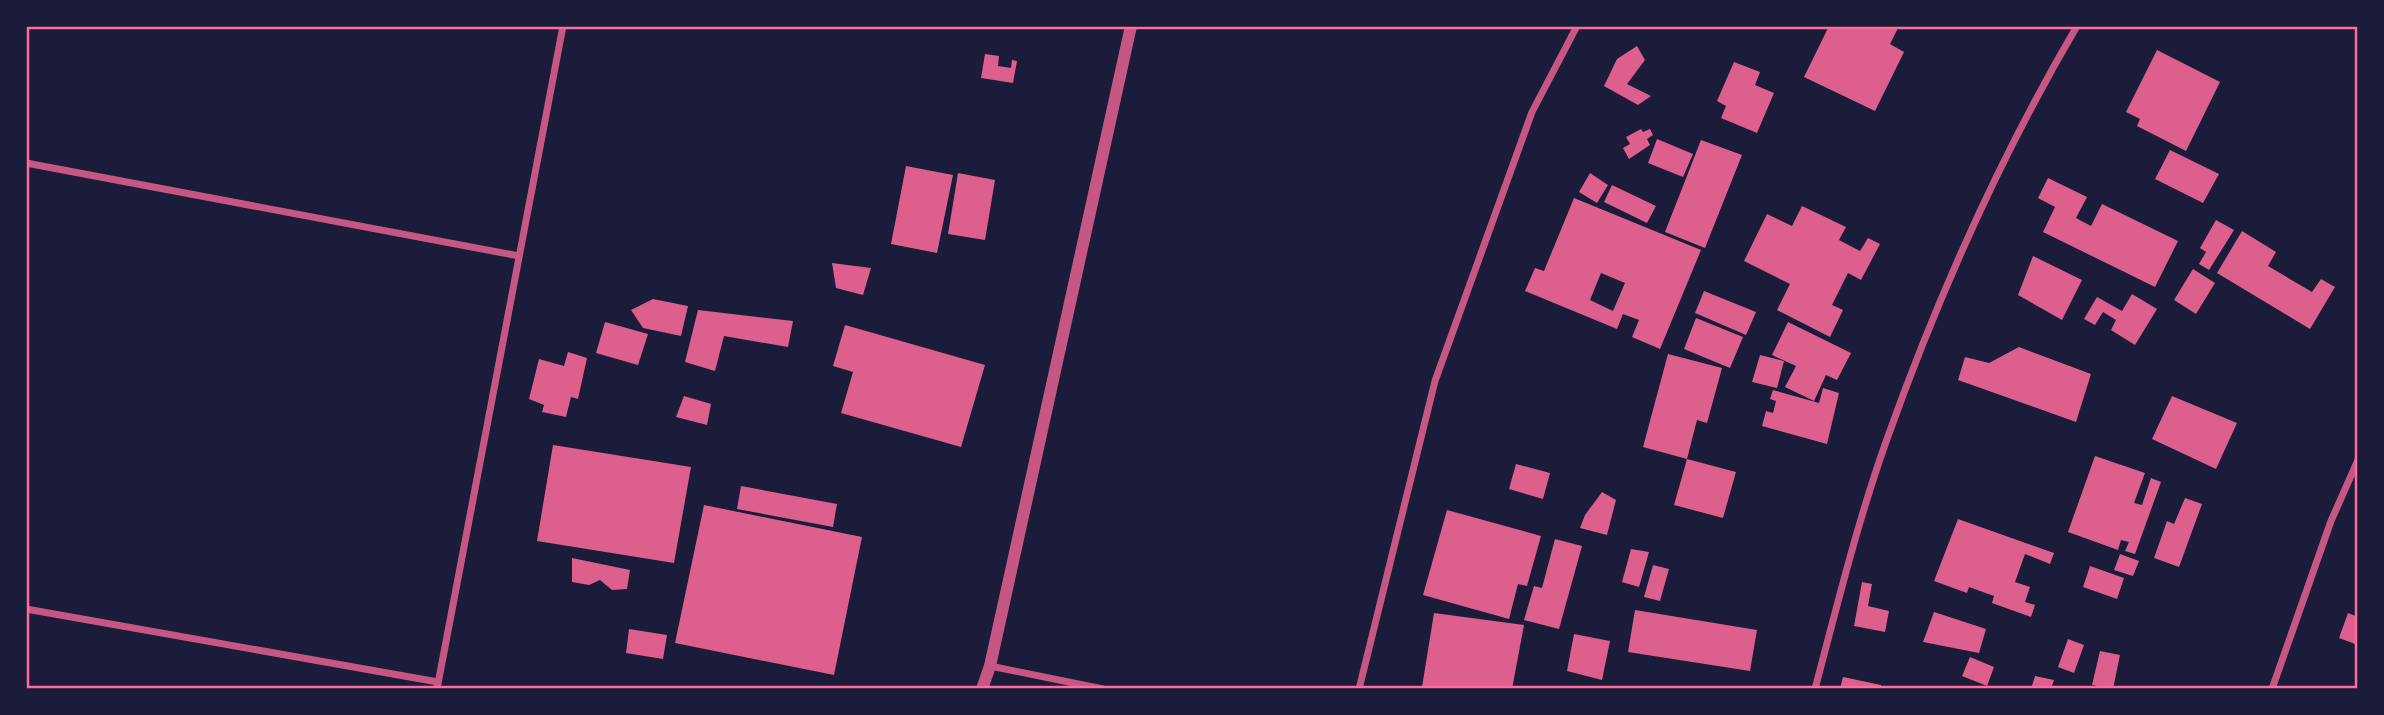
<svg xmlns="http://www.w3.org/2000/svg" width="2384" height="715" viewBox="0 0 2384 715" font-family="Raleway,sans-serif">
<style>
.building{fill:#dd5f8e;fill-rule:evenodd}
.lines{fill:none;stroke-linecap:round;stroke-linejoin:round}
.minor{stroke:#c65784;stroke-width:7}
.tertiary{stroke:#c65784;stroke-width:12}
.neatline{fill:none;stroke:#ff6b9d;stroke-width:2.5}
</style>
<rect width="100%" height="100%" fill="#1b1b3a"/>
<!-- building -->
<path class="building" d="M 1829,26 L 1899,26 L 1890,44 L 1904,52 L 1875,111 L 1804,77 Z
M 1637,46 L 1645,60 L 1627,84 L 1651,96 L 1638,105 L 1604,86 L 1617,59 Z
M 2157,50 L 2220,82 L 2186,151 L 2137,126 L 2140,119 L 2126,112 Z
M 985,54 L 999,56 L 998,66 L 1011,68 L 1012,60 L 1017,61 L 1013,83 L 981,78 Z
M 1734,62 L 1760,72 L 1755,85 L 1774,93 L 1757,133 L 1721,118 L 1726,106 L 1717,101 Z
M 1641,129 L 1643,132 L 1650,129 L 1653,135 L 1647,139 L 1650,145 L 1629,159 L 1623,148 L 1630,144 L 1626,137 Z
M 1657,139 L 1693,154 L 1683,177 L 1648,163 Z
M 1701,140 L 1742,155 L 1705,248 L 1665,232 Z
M 2170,150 L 2219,174 L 2203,203 L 2155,179 Z
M 906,166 L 953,175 L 937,253 L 891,244 Z
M 958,173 L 995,180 L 985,240 L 948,234 Z
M 1590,173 L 1608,185 L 1597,203 L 1579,192 Z
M 2048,178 L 2087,197 L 2076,218 L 2091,226 L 2102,204 L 2178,241 L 2155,287 L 2043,232 L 2055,207 L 2038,198 Z
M 1612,185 L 1656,206 L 1647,223 L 1604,202 Z
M 1574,198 L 1701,250 L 1660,349 L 1632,337 L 1639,320 L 1623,314 L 1617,329 L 1525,291 L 1535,268 L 1544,271 ZM 1601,273 L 1625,283 L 1613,311 L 1590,300 Z
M 1802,206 L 1846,227 L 1839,240 L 1860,251 L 1868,238 L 1880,244 L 1861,280 L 1848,273 L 1832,305 L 1843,310 L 1830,337 L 1777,310 L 1790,284 L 1744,261 L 1767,214 L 1792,226 Z
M 2216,220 L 2234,230 L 2209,270 L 2199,264 L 2206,252 L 2200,248 Z
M 2242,231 L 2276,252 L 2268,266 L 2312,292 L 2321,279 L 2335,287 L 2310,329 L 2217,273 Z
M 2033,256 L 2082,280 L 2062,320 L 2018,295 Z
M 832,263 L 871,268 L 863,295 L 836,288 Z
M 2193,269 L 2215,283 L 2196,314 L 2174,300 Z
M 1704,291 L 1756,312 L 1746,335 L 1695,313 Z
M 2132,294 L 2157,309 L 2135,345 L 2111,330 L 2116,320 L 2103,312 L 2095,325 L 2084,319 L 2097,297 L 2122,311 Z
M 653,299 L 688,306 L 681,336 L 643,328 L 631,310 Z
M 698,310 L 793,321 L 788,347 L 724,336 L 715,371 L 685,362 Z
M 1696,318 L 1743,337 L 1730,368 L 1684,349 Z
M 605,322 L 648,334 L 638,365 L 596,353 Z
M 1788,322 L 1851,353 L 1837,380 L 1826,375 L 1814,401 L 1785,387 L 1796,366 L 1772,355 Z
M 845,325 L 985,365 L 961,447 L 841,413 L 853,372 L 833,366 Z
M 2019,347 L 2091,374 L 2076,422 L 1958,380 L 1965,357 L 1989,363 Z
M 568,352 L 587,358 L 578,399 L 571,397 L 566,417 L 542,412 L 544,405 L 529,399 L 539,359 L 564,366 Z
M 1668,354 L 1722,368 L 1707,423 L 1697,420 L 1687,459 L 1643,447 Z
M 1760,355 L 1784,361 L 1777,388 L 1752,382 Z
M 1823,388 L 1839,393 L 1827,444 L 1762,426 L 1766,411 L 1773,413 L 1776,401 L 1770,399 L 1773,390 L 1819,403 Z
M 684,396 L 711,404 L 707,425 L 676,417 Z
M 2172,396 L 2237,423 L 2216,469 L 2152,439 Z
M 553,445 L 691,467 L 674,563 L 537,541 Z
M 2095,456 L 2145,473 L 2134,503 L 2142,505 L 2151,478 L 2161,482 L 2135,554 L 2125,551 L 2129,542 L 2121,540 L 2118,550 L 2068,532 Z
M 1687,459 L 1736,472 L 1723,518 L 1674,505 Z
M 1516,464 L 1550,473 L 1543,499 L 1509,489 Z
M 741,486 L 837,504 L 833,527 L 737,509 Z
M 1602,492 L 1616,500 L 1607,535 L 1580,528 L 1585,515 Z
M 2185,498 L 2202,504 L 2179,567 L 2154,558 L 2167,521 L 2174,524 Z
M 704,505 L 862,537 L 834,675 L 675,643 Z
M 1447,510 L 1541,536 L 1527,586 L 1518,584 L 1509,619 L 1423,595 Z
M 1958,519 L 2054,553 L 2050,564 L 2025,554 L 2015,582 L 2030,587 L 2025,602 L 2035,605 L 2031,617 L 1992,603 L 1994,596 L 1969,587 L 1967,593 L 1934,581 Z
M 1555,539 L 1582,546 L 1559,629 L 1524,620 L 1534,586 L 1542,588 Z
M 1631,549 L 1649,552 L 1639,587 L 1622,582 Z
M 2120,554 L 2139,561 L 2133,576 L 2114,570 Z
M 572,558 L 630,570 L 627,589 L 612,590 L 600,580 L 589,585 L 572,582 Z
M 1653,565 L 1669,569 L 1660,601 L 1644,597 Z
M 2090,566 L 2124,578 L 2117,599 L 2083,587 Z
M 1862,582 L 1872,584 L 1868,606 L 1889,611 L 1885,632 L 1854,626 Z
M 1635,610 L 1757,630 L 1750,671 L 1628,652 Z
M 1934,612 L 1986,629 L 1979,653 L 1923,642 Z
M 1434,613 L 1524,625 L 1512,689 L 1422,687 Z
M 2348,613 L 2358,617 L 2358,645 L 2339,638 Z
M 629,629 L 667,635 L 663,659 L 626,653 Z
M 1574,634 L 1610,641 L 1602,680 L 1567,671 Z
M 2068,639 L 2084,645 L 2074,673 L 2058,667 Z
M 2100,651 L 2120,655 L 2113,689 L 2092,685 Z
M 1970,657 L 1994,667 L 1987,686 L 1962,676 Z
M 2035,676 L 2054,680 L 2051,689 L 2031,689 Z
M 1843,677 L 1881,685 L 1881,689 L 1840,689 Z"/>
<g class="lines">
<!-- minor -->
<path class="minor" d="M 26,163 L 519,256
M 26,609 L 438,682
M 990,666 L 1103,689
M 437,689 L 563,26
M 1359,689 L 1435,381 L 1532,112 L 1577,26
M 1815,689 C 1837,606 1858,520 1887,439 C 1938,296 2000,157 2077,26
M 2272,689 L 2331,521 L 2358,460"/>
<!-- tertiary -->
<path class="tertiary" d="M 982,689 L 990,666 L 1131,26"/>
</g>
<!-- border -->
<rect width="2384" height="715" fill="none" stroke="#1b1b3a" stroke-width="56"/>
<rect x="28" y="28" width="2328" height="659" class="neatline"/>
</svg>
